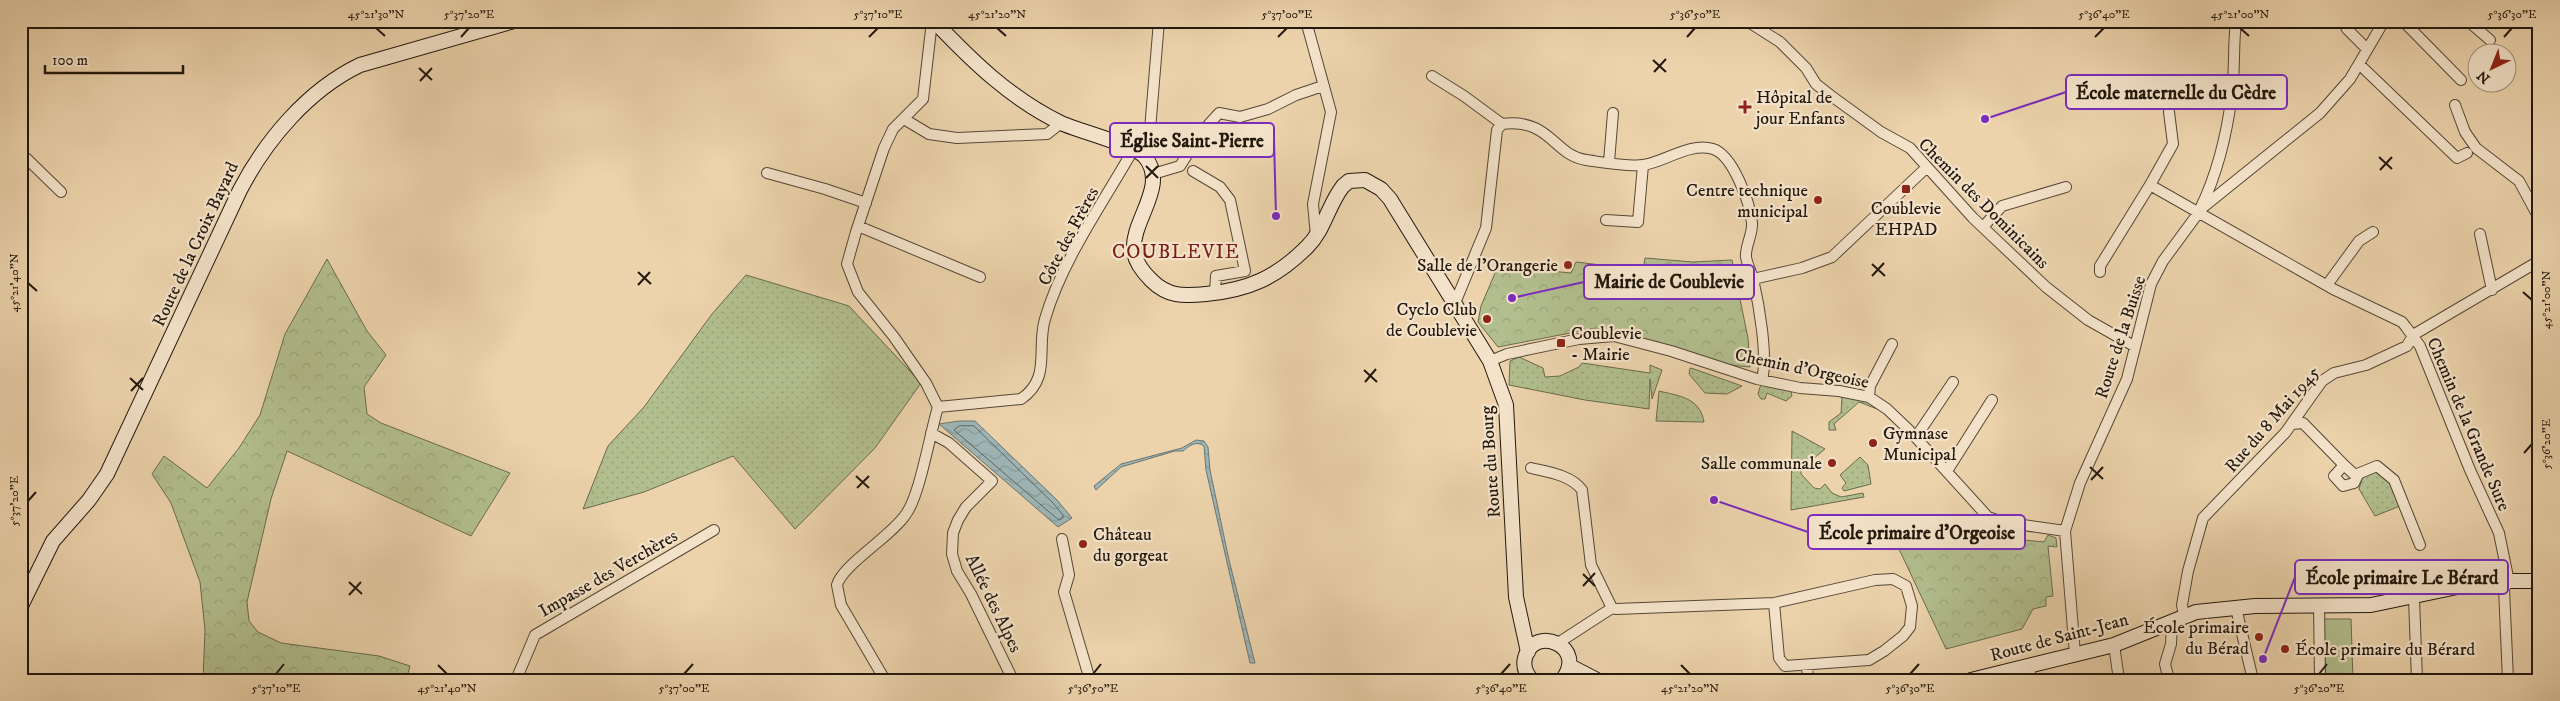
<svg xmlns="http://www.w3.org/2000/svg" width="2560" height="701" viewBox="0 0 2560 701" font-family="'IM FELL DW Pica',serif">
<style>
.grass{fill:url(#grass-dots);stroke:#6a6b4e}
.forest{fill:url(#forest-crowns);stroke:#6a6b4e}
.garden{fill:#b2be8e;stroke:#6a6b4e}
.water{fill:url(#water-waves);stroke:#6c7672}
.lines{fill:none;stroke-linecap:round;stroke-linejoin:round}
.shore{stroke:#606661;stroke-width:1}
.minor-casing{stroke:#544735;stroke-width:12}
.secondary-casing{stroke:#22180d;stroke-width:16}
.minor{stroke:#f3e2c9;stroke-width:10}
.secondary{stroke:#f3e2c9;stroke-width:14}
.ticks{fill:none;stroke:#22180d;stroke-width:2}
.poi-dot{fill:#8f2418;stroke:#f3e2c9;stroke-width:2}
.labels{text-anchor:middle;stroke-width:4.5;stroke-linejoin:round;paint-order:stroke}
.poi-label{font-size:18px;fill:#22180d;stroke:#f3e2c9;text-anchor:start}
.street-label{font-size:18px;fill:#22180d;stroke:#f3e2c9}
.quarter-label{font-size:20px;letter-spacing:1px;fill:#7a1f14;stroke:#f3e2c9}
.leader{fill:none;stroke:#7b2cbf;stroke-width:2}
.callout-dot{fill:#7b2cbf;stroke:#f3e2c9;stroke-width:2}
.callout{fill:#f3e2c9;stroke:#7b2cbf;stroke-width:2}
.callout-label{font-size:19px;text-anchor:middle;font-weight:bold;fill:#22180d}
.neatline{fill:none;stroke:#22180d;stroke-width:2}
.ticks-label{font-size:12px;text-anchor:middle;fill:#22180d}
</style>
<defs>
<pattern id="grass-dots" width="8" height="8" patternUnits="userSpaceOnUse" patternTransform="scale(1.25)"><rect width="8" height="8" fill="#b2be8e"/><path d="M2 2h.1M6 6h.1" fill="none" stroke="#99a379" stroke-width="1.8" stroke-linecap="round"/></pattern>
<pattern id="forest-crowns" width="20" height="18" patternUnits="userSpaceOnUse" patternTransform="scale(1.25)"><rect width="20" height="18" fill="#b2be8e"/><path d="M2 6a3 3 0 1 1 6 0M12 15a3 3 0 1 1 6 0" fill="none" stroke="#99a379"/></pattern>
<pattern id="water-waves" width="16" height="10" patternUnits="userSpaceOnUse" patternTransform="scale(1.25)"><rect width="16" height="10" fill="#9db5b5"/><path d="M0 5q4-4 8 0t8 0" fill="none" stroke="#879b9a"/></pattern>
</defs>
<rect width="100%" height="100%" fill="#ecd3ac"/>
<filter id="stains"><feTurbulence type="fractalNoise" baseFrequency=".004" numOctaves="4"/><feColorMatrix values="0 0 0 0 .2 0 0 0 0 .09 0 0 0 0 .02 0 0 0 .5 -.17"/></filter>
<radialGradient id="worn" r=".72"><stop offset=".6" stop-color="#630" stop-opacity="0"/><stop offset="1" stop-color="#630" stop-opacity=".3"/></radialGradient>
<!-- grass -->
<path class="grass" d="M 746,275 L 849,306 L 921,383 L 875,448 L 795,529 L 733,456 L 644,492 L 583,509 L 608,446 L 644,407 L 712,314 Z
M 1519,357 L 1543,368 L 1545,377 L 1560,376 L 1579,367 L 1582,363 L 1650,373 L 1650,365 L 1662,370 L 1652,399 L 1650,379 L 1649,409 L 1585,400 L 1509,385 L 1510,361 Z
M 1690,368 L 1694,369 L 1742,386 L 1727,394 L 1705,393 L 1689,374 Z
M 1762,385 L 1791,391 L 1792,396 L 1786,401 L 1767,393 L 1765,399 L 1761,399 L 1758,394 L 1760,387 Z
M 1659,391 C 1680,396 1700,398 1704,422 L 1656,421 Z
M 1842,397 L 1863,400 L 1878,407 L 1877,409 L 1859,402 L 1834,424 L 1836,430 L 1829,430 L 1829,422 L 1841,413 Z
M 1792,431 L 1825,449 L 1801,469 L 1801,474 L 1814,488 L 1820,489 L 1825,484 L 1832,493 L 1841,497 L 1863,493 L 1864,497 L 1791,510 Z
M 1860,457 L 1868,465 L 1871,484 L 1844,491 L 1842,488 L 1846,483 L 1840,475 Z
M 2375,470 L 2392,484 L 2400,506 L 2375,516 L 2359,489 L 2363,475 Z"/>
<!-- forest -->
<path class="forest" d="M 1645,258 L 1693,262 L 1732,260 L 1748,338 L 1750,367 L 1728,365 L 1596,328 L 1498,347 L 1478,322 L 1481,306 L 1498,266 L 1571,273 L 1576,262 L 1643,270 Z
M 327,259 L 367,331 L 386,355 L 364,387 L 367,414 L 381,423 L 510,473 L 471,536 L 287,451 L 271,499 L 247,602 L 249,621 L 258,632 L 281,643 L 379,656 L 410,666 L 406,680 L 203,680 L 205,630 L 200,582 L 171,503 L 152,474 L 164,456 L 207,488 L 239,448 L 260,415 L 285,334 Z
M 1912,525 L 1920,525 L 1932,544 L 1955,529 C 1970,532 1978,527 1993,528 L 1993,537 L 2044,542 L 2048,535 L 2056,538 L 2057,547 L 2048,546 L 2053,596 L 2046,597 L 2046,606 L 2033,609 L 2022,629 L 1946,649 L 1899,549 L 1916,542 Z"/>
<!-- garden -->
<path class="garden" d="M 2324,619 L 2351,619 L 2353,680 L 2325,680 Z"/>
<!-- water -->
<path class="water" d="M 959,421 L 975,421 L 1057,500 L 1072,518 L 1058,527 L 939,424 Z
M 1196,440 L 1204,441 L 1208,447 L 1210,470 L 1229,560 L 1255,663 L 1250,663 L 1206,470 L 1204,446 C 1196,440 1189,446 1183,451 L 1175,451 L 1121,467 L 1096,490 L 1094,486 L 1121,464 L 1182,448 Z"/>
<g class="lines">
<!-- shore -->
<path class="shore" d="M 974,426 L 1053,503 L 1063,515 L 1063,518 L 1059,520 L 1055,517 L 954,430 L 959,426 Z"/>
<!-- minor casing -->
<g class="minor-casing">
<path id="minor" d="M 932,21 L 923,99 L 893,129 L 884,148 L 856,232 L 847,264 L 858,292 L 894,337 L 926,383 L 938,407
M 1306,21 L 1331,112 L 1313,204 L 1316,236
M 1747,21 L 1780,42 L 1806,68 L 1816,84 L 1830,95 L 1881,132 L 1910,148 L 1973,218 L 2046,287 L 2088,320 L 2134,346
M 2343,21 L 2347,29 L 2367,49
M 2403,21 L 2461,80
M 2468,21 L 2490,40
M 2359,64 L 2457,158 L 2467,153
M 1432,76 L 1464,96 L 1502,124
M 2455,105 L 2465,132 L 2476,148 L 2519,181 L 2539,218
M 2169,112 L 2173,144 L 2150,185 L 2333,289 L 2402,322 L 2406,327 L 2420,346 L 2470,470 L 2499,533 L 2509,582 L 2504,588 L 2508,680
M 904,119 L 929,134 L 957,138 L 1047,134 L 1061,123
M 1142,154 L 1149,142 L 1159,21
M 21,159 L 26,158 L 61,192
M 1609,162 L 1613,113
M 1193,171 L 1220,187 L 1230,200 L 1245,271 L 1216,276 L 1215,293
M 767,173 L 825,189 L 866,203
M 1153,174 L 1180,166 L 1200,134 L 1219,113 L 1240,117 L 1268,109 L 1296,95 L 1323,86
M 2201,207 C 2218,172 2227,133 2232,94 C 2235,70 2233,45 2236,21
M 1606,220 L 1638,222 L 1643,165
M 858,226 L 980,277
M 1983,227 L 2002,206 L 2066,187
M 2480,234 L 2492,290
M 2100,272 L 2100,266 L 2150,185
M 1753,279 L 1802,268 L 1832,257 L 1927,167
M 2327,285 L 2359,241 L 2373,232
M 1455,303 L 1486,228 L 1497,130 L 1502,124 C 1551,118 1553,155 1586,160 C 1601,162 1629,167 1643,165 C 1665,162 1689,142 1713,149 C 1733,155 1750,203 1752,223 C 1753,234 1745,246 1746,257 C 1747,264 1751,271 1753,279 C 1759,304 1768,356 1762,380
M 1490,361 L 1507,354 L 1579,339 L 1614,336 L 1671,351 L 1757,379 L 1800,388 L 1839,391 L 1869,397 L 1887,409 L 1908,429 L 1988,517 L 2002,522 L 2065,531
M 1869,397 L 1870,386 L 1892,344
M 938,407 L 1021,399 C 1052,378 1036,348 1045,319 C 1062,260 1103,203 1133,150
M 2292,424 L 2303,423 L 2344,465 L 2334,476 L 2343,486 L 2354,483 L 2357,477 L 2344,465
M 931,433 L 949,443 L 992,481 L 966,507 L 958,520 L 953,533 L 952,554 L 957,571 L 971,594 L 1013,680
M 1916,437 L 1953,382
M 1531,468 C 1548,472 1571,475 1582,490 L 1591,565 L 1612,608 L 1616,609 L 1774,603 L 1875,580 L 1893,579 L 1906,586 L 1912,606 L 1910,627 L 1903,636 L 1884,651 L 1869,660 L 1785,666 L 1779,658 L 1774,603
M 1947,471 L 1992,400
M 2355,475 L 2377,466 L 2394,480 L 2420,545
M 1062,539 L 1069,575 L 1064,592 L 1090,680
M 2414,598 L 2417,680
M 2319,605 L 2320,680
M 2236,608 L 2253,680
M 2184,616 L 2182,605 L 2188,571 L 2203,518 L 2285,433 L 2322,381 L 2334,373 L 2366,365 L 2407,346 L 2413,335 L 2539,261
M 1558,643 L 1612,608
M 2114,645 L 2119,680
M 2075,654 L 2065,531 L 2080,483 L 2127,379 L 2151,284 L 2163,261 L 2202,208 L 2320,113 L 2350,79 L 2384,21
M 1807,665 L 1808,680
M 2029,666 L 2031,680
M 516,680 L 535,635 L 714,530
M 885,680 L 841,605 L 837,585 C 842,565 892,536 906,514 C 920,495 930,433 938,407
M 2169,680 L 2165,664 L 2171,644 L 2172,622"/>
</g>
<!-- secondary casing -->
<g class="secondary-casing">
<path id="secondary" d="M 934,21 C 972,61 1011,99 1061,123 C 1078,131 1135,145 1145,157 C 1169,186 1131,220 1134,251 C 1135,262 1144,273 1151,280 C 1168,297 1183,296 1206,294 C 1248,290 1276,278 1307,247 C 1325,229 1328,205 1343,186 L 1349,181 L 1365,180 L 1381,189 L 1390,199 L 1490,361 L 1506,405 L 1516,597 L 1528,652
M 21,606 L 53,541 L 89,500 L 107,474 L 240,190 C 266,140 308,90 360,65 L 514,21
M 1570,666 L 1597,680
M 1532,680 C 1526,674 1523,666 1525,658 C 1534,623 1589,647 1562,680
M 1971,680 L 2114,645 L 2196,612 L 2255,606 L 2371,605 L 2486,581 L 2539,581"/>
</g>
<!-- minor -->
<use href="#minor" class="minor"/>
<!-- secondary -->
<use href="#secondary" class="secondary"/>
</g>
<!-- ticks -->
<path class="ticks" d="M 376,28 L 385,36M 997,28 L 1006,36M 2240,28 L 2249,36M 461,37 L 469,28M 869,37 L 878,28M 1278,37 L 1287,28M 1687,37 L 1695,28M 2095,37 L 2104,28M 2504,37 L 2512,28M 1653,60 L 1666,72M 419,68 L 432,80M 1654,72 L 1666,59M 420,81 L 432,68M 2379,157 L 2392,169M 1146,166 L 1158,178M 2380,170 L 2392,157M 1146,178 L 1158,166M 1872,264 L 1885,276M 638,272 L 651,284M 1872,276 L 1884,263M 28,283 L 37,291M 638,285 L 650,272M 2523,292 L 2532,300M 1364,370 L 1377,382M 130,378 L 143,390M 1365,382 L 1376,369M 131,391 L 143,378M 2524,453 L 2532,444M 2090,467 L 2103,479M 856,476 L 869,488M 2091,480 L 2103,467M 857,488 L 869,476M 28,501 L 36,492M 1583,574 L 1595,586M 349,582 L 362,594M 1583,586 L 1595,573M 349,595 L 361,582M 438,665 L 447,674M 1681,665 L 1690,674M 276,674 L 284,664M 684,674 L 693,664M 1093,674 L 1101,664M 1501,674 L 1510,664M 1910,674 L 1919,664M 2319,674 L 2327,664"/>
<!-- markers -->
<g class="poi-dot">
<path d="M1742.5 99.5h5v5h5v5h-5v5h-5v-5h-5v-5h5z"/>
<rect x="1901" y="184" width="10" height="10" rx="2.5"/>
<circle cx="1818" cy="200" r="5"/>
<circle cx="1568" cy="265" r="5"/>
<circle cx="1487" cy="319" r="5"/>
<rect x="1556" y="338" width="10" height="10" rx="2.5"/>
<circle cx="1873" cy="443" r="5"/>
<circle cx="1832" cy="463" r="5"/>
<circle cx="1083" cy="544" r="5"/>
<circle cx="2259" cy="637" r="5"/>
<circle cx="2285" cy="649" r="5"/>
</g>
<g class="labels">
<!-- poi labels -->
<g class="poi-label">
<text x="1756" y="103">Hôpital de<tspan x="1756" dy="21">jour Enfants</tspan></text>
<text x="1808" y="196" text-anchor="end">Centre technique<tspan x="1808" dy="21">municipal</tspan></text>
<text x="1906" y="214" text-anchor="middle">Coublevie<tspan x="1906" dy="21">EHPAD</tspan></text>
<text x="1558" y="271" text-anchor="end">Salle de l'Orangerie</text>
<text x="1477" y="315" text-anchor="end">Cyclo Club<tspan x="1477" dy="21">de Coublevie</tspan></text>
<text x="1571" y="339">Coublevie<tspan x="1571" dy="21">- Mairie</tspan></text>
<text x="1883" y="439">Gymnase<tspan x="1883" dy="21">Municipal</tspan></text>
<text x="1822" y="469" text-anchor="end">Salle communale</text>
<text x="1093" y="540">Château<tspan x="1093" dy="21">du gorgeat</tspan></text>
<text x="2249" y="633" text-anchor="end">École primaire<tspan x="2249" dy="21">du Bérad</tspan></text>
<text x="2295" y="655">École primaire du Bérard</text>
</g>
<!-- street labels -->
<g class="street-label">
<text transform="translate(1984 203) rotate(45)" y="6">Chemin des Dominicains</text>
<text transform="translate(1068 236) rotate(-62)" y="6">Côte des Frères</text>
<text transform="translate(195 244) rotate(-65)" y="6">Route de la Croix Bayard</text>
<text transform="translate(2120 337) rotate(-72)" y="6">Route de la Buisse</text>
<text transform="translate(1802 368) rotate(12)" y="6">Chemin d'Orgeoise</text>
<text transform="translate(2272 419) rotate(-49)" y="6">Rue du 8 Mai 1945</text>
<text transform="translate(2469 424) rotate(67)" y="6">Chemin de la Grande Sure</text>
<text transform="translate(1490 462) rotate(-94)" y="6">Route du Bourg</text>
<text transform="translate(608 573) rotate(-30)" y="6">Impasse des Verchères</text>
<text transform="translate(994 603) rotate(64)" y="6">Allée des Alpes</text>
<text transform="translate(2059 637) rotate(-15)" y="6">Route de Saint-Jean</text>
</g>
<!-- quarter labels -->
<g class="quarter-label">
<text x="1176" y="258">COUBLEVIE</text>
</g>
</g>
<!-- callouts -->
<path class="leader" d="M1985 119L2066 92M1276 216L1274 140M1512 298L1584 282M1714 500L1808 532M2263 659L2295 577"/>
<g class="callout-dot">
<circle cx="1985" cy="119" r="5"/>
<circle cx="1276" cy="216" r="5"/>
<circle cx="1512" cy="298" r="5"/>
<circle cx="1714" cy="500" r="5"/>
<circle cx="2263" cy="659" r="5"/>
</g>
<g class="callout">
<rect x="2066" y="75" width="221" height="34" rx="5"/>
<rect x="1110" y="123" width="164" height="34" rx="5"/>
<rect x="1584" y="265" width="170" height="34" rx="5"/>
<rect x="1808" y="515" width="217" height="34" rx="5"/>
<rect x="2295" y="560" width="213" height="34" rx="5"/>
</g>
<g class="callout-label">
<text x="2176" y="99">École maternelle du Cèdre</text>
<text x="1192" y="147">Église Saint-Pierre</text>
<text x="1669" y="288">Mairie de Coublevie</text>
<text x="1917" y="539">École primaire d'Orgeoise</text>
<text x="2402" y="584">École primaire Le Bérard</text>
</g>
<!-- margin -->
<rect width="2560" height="701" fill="none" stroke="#ecd3ac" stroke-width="55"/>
<!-- north arrow -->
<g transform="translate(2492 68) rotate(223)"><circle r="24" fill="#f3e2c9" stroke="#9f917e"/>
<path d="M0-4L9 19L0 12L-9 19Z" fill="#8f2418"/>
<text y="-8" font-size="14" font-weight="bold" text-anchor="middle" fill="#22180d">N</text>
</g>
<!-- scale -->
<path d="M45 65v8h138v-8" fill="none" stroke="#22180d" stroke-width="2.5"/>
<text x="52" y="65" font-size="15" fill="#22180d" stroke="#f3e2c9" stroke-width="4" paint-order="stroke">100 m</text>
<rect x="28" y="28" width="2504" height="646" class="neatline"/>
<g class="ticks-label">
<text x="376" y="18">45°21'30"N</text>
<text x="469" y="18">5°37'20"E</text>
<text x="878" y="18">5°37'10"E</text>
<text x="997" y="18">45°21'20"N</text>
<text x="1287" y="18">5°37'00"E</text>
<text x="1695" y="18">5°36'50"E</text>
<text x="2104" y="18">5°36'40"E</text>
<text x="2240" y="18">45°21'00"N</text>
<text x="2512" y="18">5°36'30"E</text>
<text transform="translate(14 283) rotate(-90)" y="4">45°21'40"N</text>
<text transform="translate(2546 300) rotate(-90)" y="4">45°21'00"N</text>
<text transform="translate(2546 444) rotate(-90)" y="4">5°36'20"E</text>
<text transform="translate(14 501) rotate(-90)" y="4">5°37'20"E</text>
<text x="276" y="692">5°37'10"E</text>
<text x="447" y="692">45°21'40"N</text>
<text x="684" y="692">5°37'00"E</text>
<text x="1093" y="692">5°36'50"E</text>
<text x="1501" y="692">5°36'40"E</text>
<text x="1690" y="692">45°21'20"N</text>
<text x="1910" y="692">5°36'30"E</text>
<text x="2319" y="692">5°36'20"E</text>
</g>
<rect width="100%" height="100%" filter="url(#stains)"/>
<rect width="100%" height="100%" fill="url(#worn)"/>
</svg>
